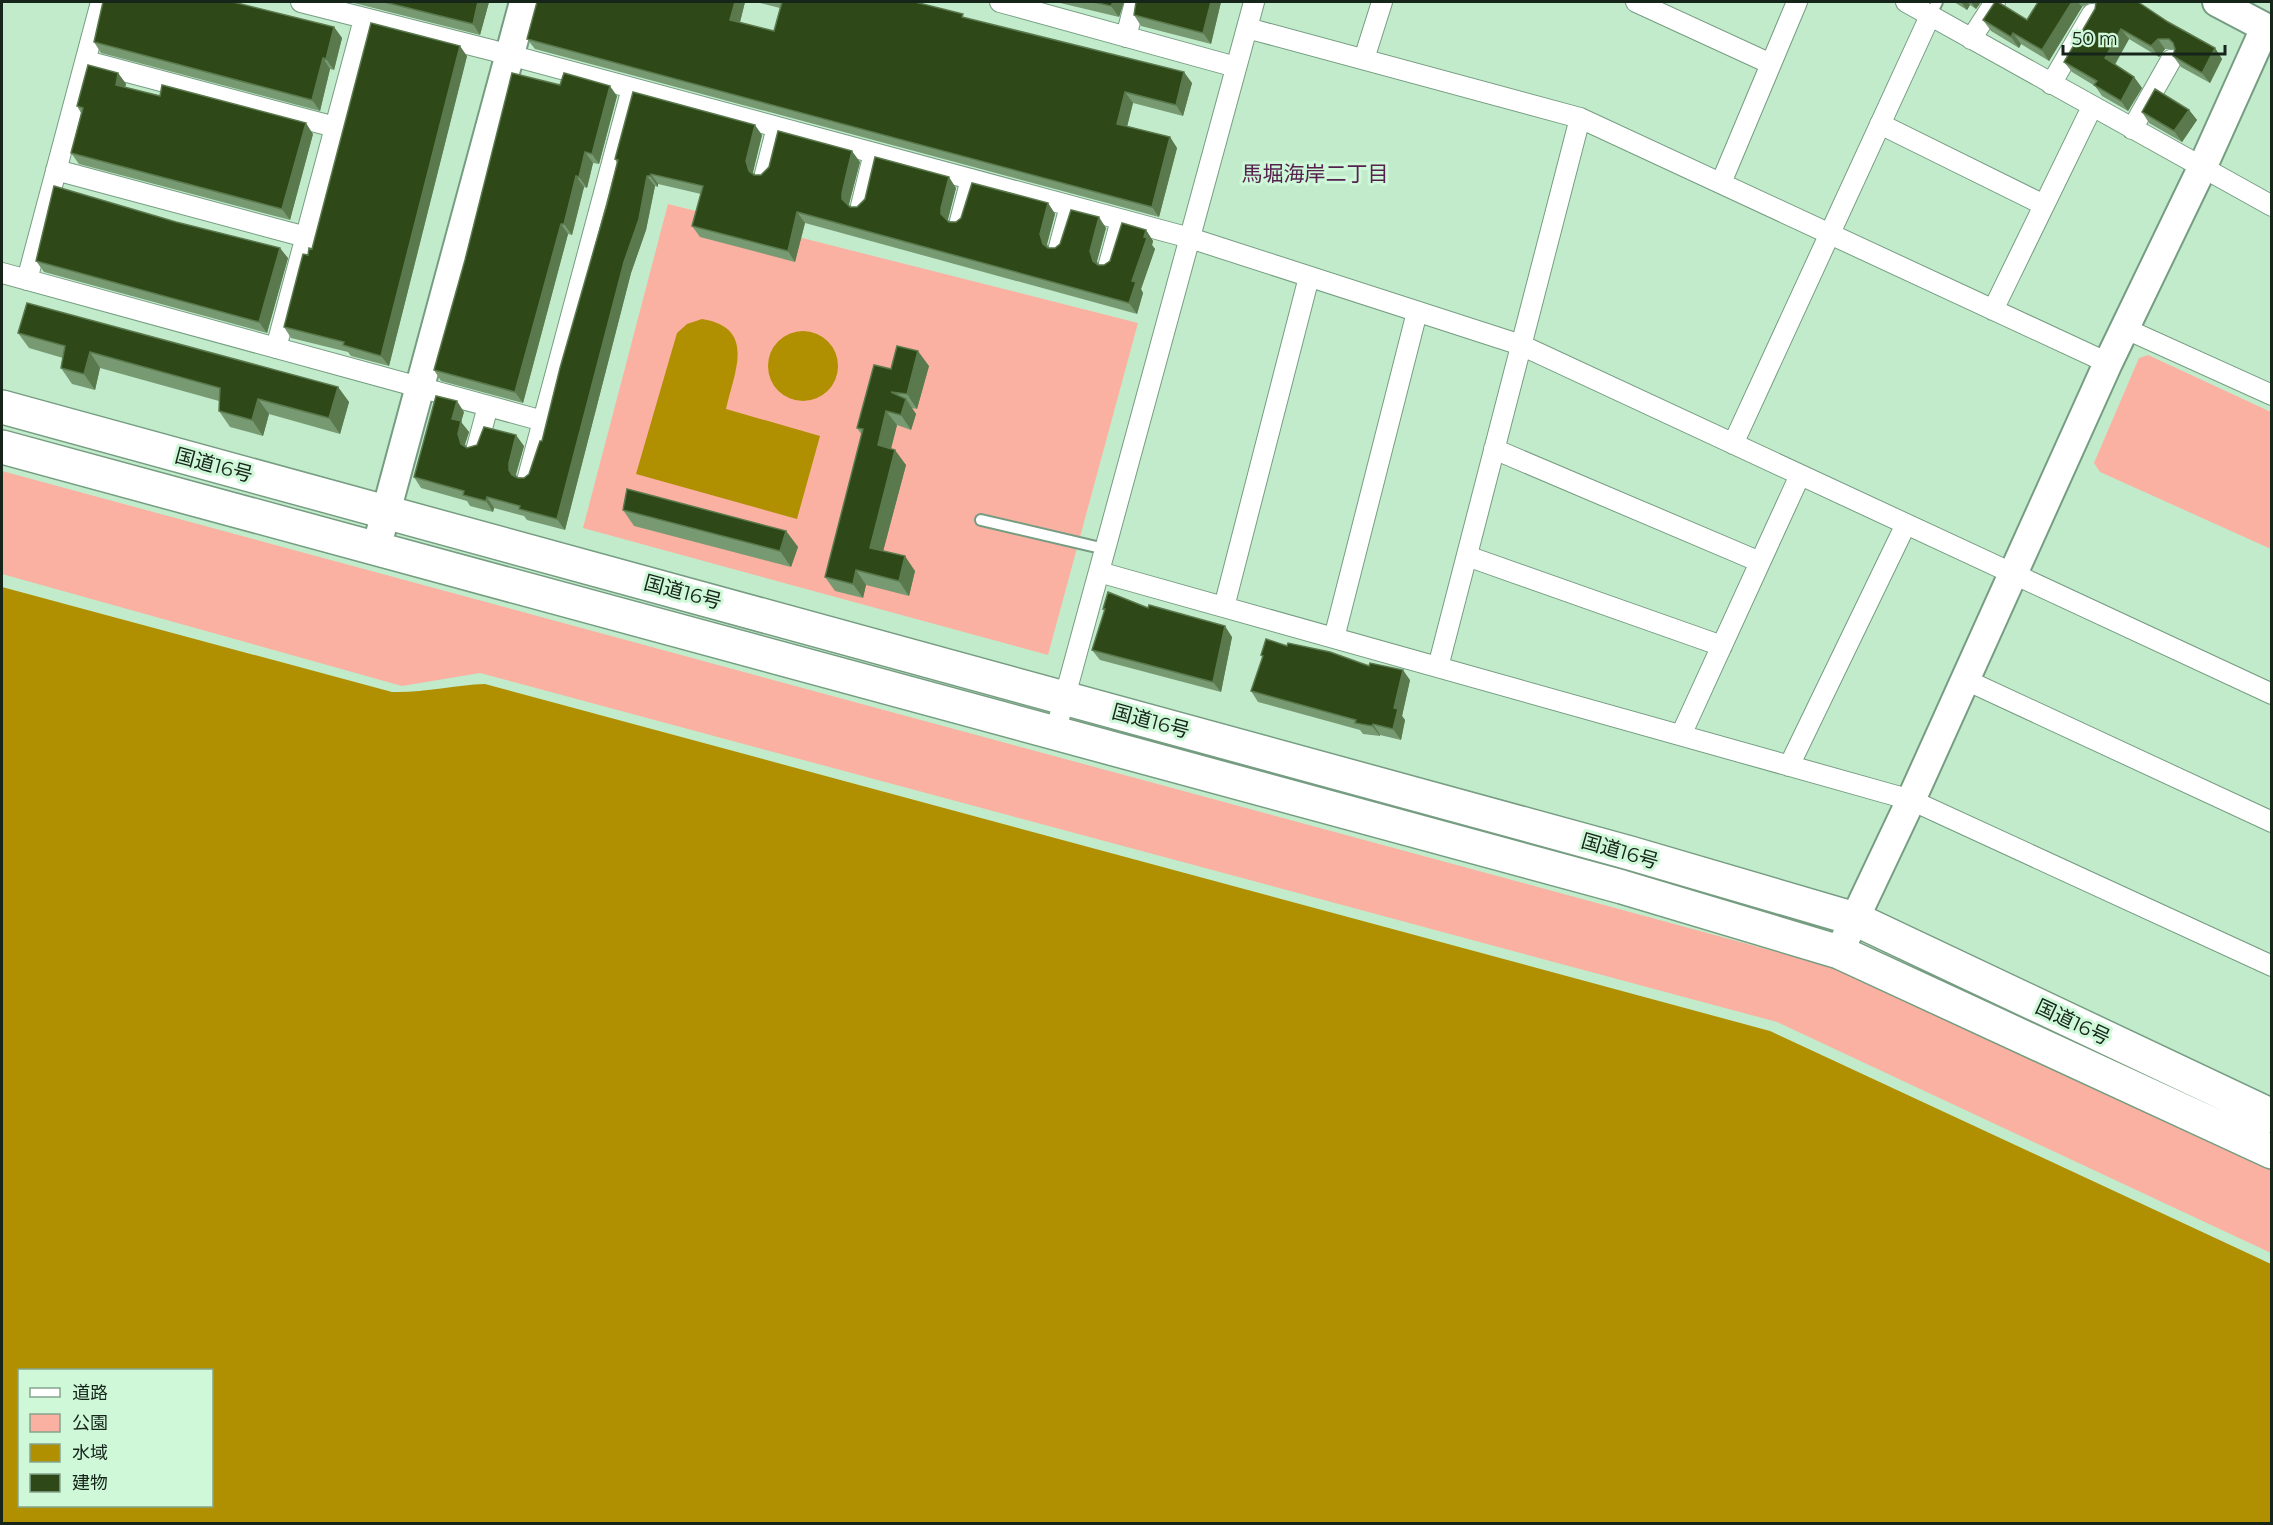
<svg xmlns="http://www.w3.org/2000/svg" width="2273" height="1525" viewBox="0 0 2273 1525" font-family="Montserrat,'Noto Sans JP',sans-serif">
<style>
.green{fill:#fbb1a1}
.water{fill:#b08f00;fill-rule:evenodd}
.lines{fill:none;stroke-linecap:round;stroke-linejoin:round}
.lane-casing{stroke:#769d81;stroke-width:14}
.street-casing{stroke:#769d81;stroke-width:22}
.secondary-casing{stroke:#769d81;stroke-width:32}
.highway-casing{stroke:#769d81;stroke-width:36}
.lane{stroke:#fff;stroke-width:10}
.street{stroke:#fff;stroke-width:20}
.secondary{stroke:#fff;stroke-width:28}
.highway{stroke:#fff;stroke-width:33}
.wall{fill:#789a72}
.shaded-wall{fill:#5a794d}
.building{fill:#2e4817;stroke:#5a794d;stroke-width:1.5}
.labels{text-anchor:middle;stroke-width:6;stroke-linejoin:round;paint-order:stroke}
.street-label{font-size:20px;fill:#16251a;stroke:#cff8d9}
.neighbourhood-label{font-size:21px;fill:#56214f;stroke:#cff8d9}
</style>
<rect width="100%" height="100%" fill="#c2ebcc"/>
<!-- green -->
<path class="green" d="M 668,204 L 1138,323 L 1048,655 L 583,528 Z
M 2148,355 L 2271,412 L 2271,549 L 2100,472 L 2094,463 L 2139,358 Z
M 2,471 L 1833,967 L 2271,1170 L 2271,1253 L 1777,1022 L 480,673 L 402,686 L 2,574 Z"/>
<!-- water -->
<path class="water" d="M 702,319 C 757,328 734,372 726,409 L 820,436 L 797,519 L 636,474 L 677,333 L 687,324 Z
M768 366a35 35 0 1 1 70 0a35 35 0 1 1-70 0Z
M 2,587 L 392,692 C 423,693 454,685 485,684 L 1770,1031 L 2271,1264 L 2271,1523 L 2,1523 ZM 20,1370 L 212,1370 L 212,1506 L 20,1506 Z"/>
<g class="lines">
<!-- lane casing -->
<g class="lane-casing">
<path id="lane" d="M 1930,16 L 1937,2
M 981,520 L 1105,549"/>
</g>
<!-- street casing -->
<g class="street-casing">
<path id="street" d="M 301,2 L 491,50 L 1190,238 L 1521,345 L 2272,694
M 1000,2 L 1236,67
M 1636,2 L 1771,64
M 1906,2 L 2272,206
M 1247,28 L 1580,118 L 2108,363
M 1126,37 L 1135,2
M 1971,39 L 1995,2
M 1364,59 L 1382,2
M 86,61 L 335,127
M 2051,84 L 2092,14
M 1880,124 L 2044,205
M 2132,129 L 2171,60
M 56,170 L 306,237
M 765,174 L 777,127
M 1721,183 L 1797,2
M 861,206 L 874,153
M 960,221 L 971,179
M 1059,247 L 1070,206
M 1109,264 L 1121,220
M 2,273 L 543,421
M 27,280 L 101,2
M 1993,310 L 2092,107
M 2126,329 L 2272,395
M 276,348 L 364,19
M 1733,444 L 1930,16
M 477,447 L 488,406
M 1494,449 L 1760,562
M 528,477 L 632,88
M 1467,556 L 1722,646
M 1099,572 L 1911,800 L 2272,966
M 1224,607 L 1309,277
M 1334,638 L 1417,312
M 1438,667 L 1580,118
M 1966,680 L 2272,822
M 1055,733 L 1254,2
M 1681,735 L 1800,475
M 1789,766 L 1906,524"/>
</g>
<!-- secondary casing -->
<g class="secondary-casing">
<path id="secondary" d="M 2217,2 L 2272,31
M 376,549 L 524,2
M 1839,952 L 1911,800 L 2108,363 L 2202,168 L 2265,28"/>
</g>
<!-- highway casing -->
<g class="highway-casing">
<path id="highway" d="M 2,407 L 1630,853 L 1855,919 L 2272,1116
M 2,447 L 1622,887 L 1839,952 L 2272,1152"/>
</g>
<!-- lane -->
<use href="#lane" class="lane"/>
<!-- street -->
<use href="#street" class="street"/>
<!-- secondary -->
<use href="#secondary" class="secondary"/>
<!-- highway -->
<use href="#highway" class="highway"/>
</g>
<!-- wall -->
<path class="wall" d="M 350,2 L 489,2 L 480,35 Z
M 537,2 L 745,2 L 740,22 L 774,31 L 780,8 L 756,2 L 915,2 L 966,18 L 1192,83 L 1183,116 L 1133,103 L 1127,126 L 1170,137 L 1177,148 L 1159,217 L 535,49 L 527,39 Z
M 1056,2 L 1124,2 L 1119,17 Z
M 1221,2 L 1211,44 L 1141,26 L 1134,15 Z
M 1954,2 L 1981,2 L 1976,9 L 1970,5 L 1967,10 Z
M 2038,2 L 2138,2 L 2168,22 L 2215,48 L 2222,59 L 2210,83 L 2181,67 L 2173,56 L 2175,49 L 2165,49 L 2159,57 L 2129,39 L 2115,65 L 2134,77 L 2142,88 L 2128,111 L 2102,96 L 2095,86 L 2072,72 L 2064,62 L 2095,9 L 2096,3 L 2091,2 L 2082,7 L 2049,61 L 2021,44 L 2019,48 L 1991,31 L 1983,20 L 2027,20 Z
M 334,27 L 342,38 L 334,70 L 330,69 L 320,111 L 101,53 L 94,42 Z
M 467,56 L 389,366 L 351,356 L 348,352 L 291,338 L 284,327 L 308,255 Z
M 118,73 L 126,84 L 125,87 L 313,134 L 290,220 L 79,164 L 71,153 L 81,113 L 77,106 Z
M 560,85 L 617,96 L 599,164 L 593,163 L 587,188 L 584,187 L 572,235 L 568,234 L 523,403 L 441,381 L 434,370 Z
M 2189,110 L 2197,120 L 2182,142 L 2149,123 L 2142,112 Z
M 762,135 L 753,172 L 754,175 L 761,175 L 860,162 L 849,204 L 850,207 L 857,207 L 956,188 L 948,219 L 948,221 L 956,222 L 1048,203 L 1055,214 L 1047,244 L 1048,248 L 1055,248 L 1106,228 L 1097,261 L 1098,265 L 1104,265 L 1110,261 L 1146,230 L 1153,241 L 1152,245 L 1155,249 L 1141,289 L 1143,293 L 1137,314 L 805,223 L 795,262 L 700,237 L 692,226 L 701,194 L 658,184 L 658,187 L 655,186 L 646,230 L 631,273 L 565,530 L 527,520 L 524,516 L 494,508 L 493,512 L 470,506 L 467,501 L 421,488 L 414,477 L 464,412 L 461,422 L 469,432 L 465,444 L 466,447 L 524,446 L 516,474 L 517,477 L 524,478 L 529,474 L 542,441 L 617,163 L 615,159 Z
M 176,222 L 288,258 L 267,333 L 44,272 L 36,261 Z
M 18,333 L 338,387 L 349,402 L 340,434 L 269,414 L 263,436 L 230,427 L 219,411 L 219,401 L 100,368 L 95,390 L 72,384 L 61,368 L 63,358 L 29,348 Z
M 929,366 L 917,409 L 912,408 L 916,414 L 911,430 L 897,425 L 891,449 L 906,465 L 883,551 L 915,571 L 909,596 L 866,585 L 863,598 L 835,591 L 825,577 L 862,435 L 857,428 L 891,369 Z
M 623,510 L 786,531 L 798,547 L 791,567 L 634,526 Z
M 1148,608 L 1232,637 L 1221,692 L 1100,660 L 1092,650 L 1105,611 L 1103,609 Z
M 1261,655 L 1410,680 L 1402,716 L 1405,720 L 1401,740 L 1380,735 L 1380,736 L 1363,734 L 1360,730 L 1258,702 L 1251,691 L 1263,658 Z"/>
<!-- shaded-wall -->
<path class="shaded-wall" d="M 478,2 L 489,2 L 480,35 L 473,24 Z
M 735,2 L 745,2 L 738,30 L 730,20 Z
M 1113,2 L 1124,2 L 1119,17 L 1111,6 Z
M 1211,2 L 1221,2 L 1211,44 L 1203,33 Z
M 1961,2 L 1968,2 L 1970,5 L 1967,10 Z
M 1971,2 L 1981,2 L 1976,9 Z
M 2072,2 L 2078,2 L 2082,7 L 2049,61 L 2042,50 Z
M 334,27 L 342,38 L 334,70 L 326,59 Z
M 2121,29 L 2129,39 L 2112,69 L 2105,58 Z
M 2013,33 L 2021,44 L 2019,48 L 2011,37 Z
M 2158,39 L 2165,49 L 2159,57 L 2151,46 Z
M 460,46 L 467,56 L 389,366 L 381,356 Z
M 2215,48 L 2222,59 L 2210,83 L 2202,73 Z
M 323,58 L 330,69 L 320,111 L 312,100 Z
M 1184,72 L 1192,83 L 1183,116 L 1176,105 Z
M 118,73 L 126,84 L 123,96 L 116,85 Z
M 2134,77 L 2142,88 L 2128,111 L 2121,101 Z
M 610,86 L 617,96 L 599,164 L 592,154 Z
M 1125,92 L 1133,103 L 1125,135 L 1117,124 Z
M 2189,110 L 2197,120 L 2182,142 L 2174,131 Z
M 306,123 L 313,134 L 290,220 L 282,209 Z
M 755,125 L 762,135 L 753,172 L 756,182 L 749,171 L 746,161 Z
M 1170,137 L 1177,148 L 1159,217 L 1152,207 Z
M 852,151 L 860,162 L 849,204 L 850,210 L 842,199 L 842,193 Z
M 585,152 L 593,163 L 587,188 L 579,177 Z
M 651,174 L 658,184 L 658,187 L 650,176 Z
M 576,176 L 584,187 L 572,235 L 564,224 Z
M 647,176 L 655,186 L 646,230 L 631,273 L 565,530 L 557,519 L 624,262 Z
M 949,177 L 956,188 L 948,219 L 949,225 L 941,214 L 941,208 Z
M 1048,203 L 1055,214 L 1047,244 L 1050,255 L 1043,244 L 1040,234 Z
M 797,212 L 805,223 L 795,262 L 788,251 Z
M 1099,217 L 1106,228 L 1097,261 L 1100,272 L 1093,261 L 1090,251 Z
M 561,224 L 568,234 L 523,403 L 515,392 Z
M 1146,230 L 1153,241 L 1152,245 L 1155,249 L 1141,289 L 1143,293 L 1137,314 L 1129,303 L 1132,281 Z
M 280,248 L 288,258 L 267,333 L 259,322 Z
M 918,351 L 929,366 L 917,409 L 907,394 Z
M 90,352 L 100,368 L 95,390 L 84,374 Z
M 338,387 L 349,402 L 340,434 L 329,418 Z
M 258,399 L 269,414 L 263,436 L 252,420 Z
M 906,399 L 916,414 L 911,430 L 901,415 Z
M 457,401 L 464,412 L 461,422 L 469,432 L 465,444 L 468,455 L 461,444 L 452,419 Z
M 886,411 L 897,425 L 888,460 L 878,445 Z
M 516,435 L 524,446 L 516,474 L 517,481 L 509,470 L 509,463 Z
M 895,450 L 906,465 L 880,563 L 870,548 Z
M 487,497 L 494,508 L 493,512 L 486,501 Z
M 786,531 L 798,547 L 791,567 L 780,551 Z
M 905,556 L 915,571 L 909,596 L 899,581 Z
M 856,570 L 866,585 L 863,598 L 853,584 Z
M 1225,626 L 1232,637 L 1221,692 L 1213,682 Z
M 1403,670 L 1410,680 L 1402,716 L 1405,720 L 1401,740 L 1393,729 L 1394,708 Z
M 1373,724 L 1380,735 L 1380,736 L 1372,726 Z"/>
<!-- building -->
<path class="building" d="M 103,2 L 233,2 L 334,27 L 326,59 L 323,58 L 312,100 L 94,42 Z
M 384,2 L 478,2 L 473,24 Z
M 537,2 L 735,2 L 730,20 L 774,31 L 782,2 L 915,2 L 963,14 L 962,17 L 1184,72 L 1176,105 L 1125,92 L 1117,124 L 1170,137 L 1152,207 L 527,39 Z
M 1093,2 L 1113,2 L 1111,6 Z
M 1136,2 L 1211,2 L 1203,33 L 1134,15 Z
M 1995,2 L 1998,2 L 2027,20 L 2038,2 L 2072,2 L 2042,50 L 2013,33 L 2011,37 L 1983,20 Z
M 2096,2 L 2138,2 L 2168,22 L 2215,48 L 2202,73 L 2173,56 L 2175,49 L 2173,43 L 2169,39 L 2158,39 L 2151,46 L 2121,29 L 2105,58 L 2134,77 L 2121,101 L 2094,85 L 2097,81 L 2064,62 L 2095,9 L 2096,3 Z
M 371,23 L 460,46 L 381,356 L 343,345 L 344,342 L 284,327 L 303,254 L 308,255 L 309,248 L 312,249 Z
M 88,65 L 118,73 L 116,85 L 160,96 L 162,85 L 306,123 L 282,209 L 71,153 L 83,108 L 77,106 Z
M 512,73 L 560,85 L 564,73 L 610,86 L 592,154 L 585,152 L 579,177 L 576,176 L 564,224 L 561,224 L 515,392 L 434,370 L 465,260 Z
M 2155,89 L 2189,110 L 2174,131 L 2142,112 Z
M 633,92 L 755,125 L 746,161 L 749,171 L 754,175 L 761,175 L 769,167 L 778,131 L 852,151 L 842,193 L 842,199 L 850,207 L 857,207 L 865,199 L 875,157 L 949,177 L 941,208 L 941,214 L 949,222 L 956,222 L 961,218 L 972,183 L 1048,203 L 1040,234 L 1043,244 L 1048,248 L 1055,248 L 1060,244 L 1071,210 L 1099,217 L 1090,251 L 1093,261 L 1098,265 L 1104,265 L 1110,261 L 1122,223 L 1146,230 L 1144,237 L 1147,238 L 1132,281 L 1136,282 L 1129,303 L 797,212 L 788,251 L 692,226 L 703,186 L 651,174 L 650,176 L 647,176 L 639,219 L 624,262 L 557,519 L 519,509 L 520,506 L 487,497 L 486,501 L 463,495 L 464,491 L 414,477 L 436,396 L 457,401 L 452,419 L 461,421 L 458,434 L 461,444 L 467,448 L 477,445 L 484,427 L 516,435 L 509,463 L 509,470 L 512,475 L 518,478 L 524,478 L 529,474 L 540,441 L 542,441 L 560,368 L 607,204 L 618,160 L 615,159 Z
M 54,186 L 176,222 L 280,248 L 259,322 L 36,261 Z
M 27,303 L 338,387 L 329,418 L 258,399 L 252,420 L 219,411 L 220,388 L 90,352 L 84,374 L 61,368 L 65,346 L 18,333 Z
M 897,346 L 918,351 L 907,394 L 891,392 L 906,399 L 901,415 L 886,411 L 878,445 L 895,450 L 870,548 L 905,556 L 899,581 L 856,570 L 853,584 L 825,577 L 863,429 L 857,428 L 874,365 L 891,369 Z
M 627,489 L 786,531 L 780,551 L 623,510 Z
M 1108,592 L 1148,608 L 1149,605 L 1225,626 L 1213,682 L 1092,650 L 1105,609 L 1103,609 Z
M 1266,639 L 1287,646 L 1288,643 L 1330,652 L 1369,666 L 1370,663 L 1403,670 L 1394,708 L 1398,709 L 1393,729 L 1373,724 L 1372,726 L 1355,723 L 1356,720 L 1251,691 L 1263,656 L 1261,655 Z"/>
<g class="labels">
<!-- street labels -->
<g class="street-label">
<text transform="translate(214 465) rotate(15)" y="7">国道16号</text>
<text transform="translate(683 592) rotate(15)" y="7">国道16号</text>
<text transform="translate(1151 721) rotate(15)" y="7">国道16号</text>
<text transform="translate(1620 851) rotate(16)" y="7">国道16号</text>
<text transform="translate(2073 1022) rotate(25)" y="7">国道16号</text>
</g>
<!-- neighbourhood labels -->
<g class="neighbourhood-label">
<text x="1315" y="181">馬堀海岸二丁目</text>
</g>
</g>
<!-- border -->
<rect width="2273" height="1525" fill="none" stroke="#16251a" stroke-width="6"/>
<!-- legend -->
<rect x="18" y="1369" width="195" height="138" fill="#cff8d9" stroke="#85a48d" stroke-width="1.5"/>
<rect x="30" y="1388" width="30" height="9" fill="#ffffff" stroke="#85a48d" stroke-width="1.5"/>
<text x="72" y="1399" font-size="18" fill="#16251a">道路</text>
<rect x="30" y="1414" width="30" height="18" fill="#fbb1a1" stroke="#85a48d" stroke-width="1.5"/>
<text x="72" y="1429" font-size="18" fill="#16251a">公園</text>
<rect x="30" y="1444" width="30" height="18" fill="#b08f00" stroke="#85a48d" stroke-width="1.5"/>
<text x="72" y="1459" font-size="18" fill="#16251a">水域</text>
<rect x="30" y="1474" width="30" height="18" fill="#2e4817" stroke="#85a48d" stroke-width="1.5"/>
<text x="72" y="1489" font-size="18" fill="#16251a">建物</text>
<!-- scale -->
<path d="M2063 45v9h162v-9" fill="none" stroke="#16251a" stroke-width="3"/>
<text x="2072" y="45" font-size="18" fill="#16251a" stroke="#cff8d9" stroke-width="4.5" paint-order="stroke">50 m</text>
</svg>
